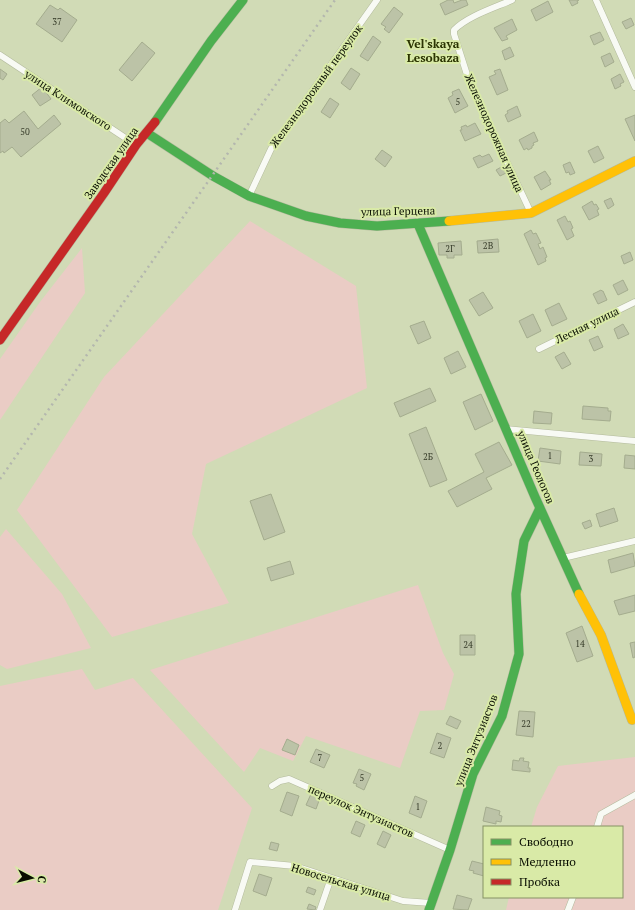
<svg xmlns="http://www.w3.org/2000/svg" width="635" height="910" viewBox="0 0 635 910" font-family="'PT Serif',serif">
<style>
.green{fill:#eaccc5}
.building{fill:#bcc3a7;stroke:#a4ac8e}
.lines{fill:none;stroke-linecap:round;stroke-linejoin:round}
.street-casing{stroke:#b3ba9d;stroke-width:7}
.fast-casing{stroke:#b3ba9d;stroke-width:10}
.slow-casing{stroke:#b3ba9d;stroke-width:10}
.jam-casing{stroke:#b3ba9d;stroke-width:10}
.street{stroke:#f8faf4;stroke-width:6}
.fast{stroke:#4caf50;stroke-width:9}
.slow{stroke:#ffc107;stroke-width:9}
.jam{stroke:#c62828;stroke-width:9}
.rail{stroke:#b3b6ae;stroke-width:2.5;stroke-dasharray:2 4;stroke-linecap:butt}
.labels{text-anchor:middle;stroke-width:4;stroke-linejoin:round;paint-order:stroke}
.number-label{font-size:9px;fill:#373c2a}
.street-label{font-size:11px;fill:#090e00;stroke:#d9eaa7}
.neighbourhood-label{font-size:12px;font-weight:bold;fill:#2b3402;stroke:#d9eaa7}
</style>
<rect width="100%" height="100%" fill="#d1dbb6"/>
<!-- green -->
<path class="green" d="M 250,221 L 356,286 L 367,388 L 206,464 L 192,534 L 229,603 L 112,637 L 17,510 L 104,377 Z
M 82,248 L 85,293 L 0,420 L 0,359 L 40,302 Z
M 6,529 L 62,594 L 91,648 L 7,669 L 0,665 L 0,537 Z
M 418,585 L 443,653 L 454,674 L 444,710 L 420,711 L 400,768 L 306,736 L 293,761 L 260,748 L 244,772 L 150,670 Z
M 82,669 L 95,690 L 133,678 L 252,808 L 218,910 L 0,910 L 0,686 Z
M 635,757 L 635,910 L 506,910 L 509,897 L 622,897 L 622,827 L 531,827 L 537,807 L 558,766 Z"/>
<!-- building -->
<path class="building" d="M 448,0 L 453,0 L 454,3 L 462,0 L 466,0 L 468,5 L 445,15 L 440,4 Z
M 569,0 L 579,0 L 577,1 L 578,3 L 572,6 Z
M 548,1 L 553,12 L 536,21 L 531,10 Z
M 50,5 L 58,10 L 60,8 L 77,20 L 62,42 L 36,24 Z
M 394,7 L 403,14 L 389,33 L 384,29 L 386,27 L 381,24 Z
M 631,18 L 634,25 L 626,29 L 622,22 Z
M 512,19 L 517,30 L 506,36 L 508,39 L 502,41 L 494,28 Z
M 600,32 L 604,40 L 594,45 L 590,36 Z
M 373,36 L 381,42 L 368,61 L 360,56 Z
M 142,42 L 155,53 L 132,81 L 119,70 Z
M 510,47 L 514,56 L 505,60 L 502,51 Z
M 610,53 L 614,62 L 605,67 L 601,57 Z
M 351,68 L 360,74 L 350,90 L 341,83 Z
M 0,69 L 7,74 L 3,80 L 0,78 Z
M 500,69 L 508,90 L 497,95 L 489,77 L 496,74 L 494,71 Z
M 620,74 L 624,82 L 620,84 L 621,86 L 615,89 L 611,79 Z
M 42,87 L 51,99 L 40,106 L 32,95 Z
M 459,89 L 468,106 L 455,113 L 448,98 L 453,95 L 452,92 Z
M 330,98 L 339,104 L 330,118 L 321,112 Z
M 517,106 L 521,116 L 508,122 L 505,115 L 508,113 L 507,111 Z
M 24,111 L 38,129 L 54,115 L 61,124 L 21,157 L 12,147 L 4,153 L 3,151 L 0,153 L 0,123 L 5,119 L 9,123 Z
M 635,115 L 635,141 L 625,119 Z
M 475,123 L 481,134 L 465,141 L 460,130 L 462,130 L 461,127 L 466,125 L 467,127 Z
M 534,132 L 538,141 L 533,143 L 534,145 L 532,146 L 532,148 L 528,150 L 527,148 L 524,150 L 519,140 Z
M 598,146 L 604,158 L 594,163 L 588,151 Z
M 382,150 L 392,157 L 385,167 L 375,159 Z
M 489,154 L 493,161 L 478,168 L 473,158 L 480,155 L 482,157 Z
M 570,162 L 575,173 L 570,175 L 569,172 L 566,173 L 563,165 Z
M 503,166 L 506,173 L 500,176 L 496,170 Z
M 545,171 L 551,180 L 549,180 L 551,184 L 541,190 L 534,177 Z
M 611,198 L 614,205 L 608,209 L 604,201 Z
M 592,201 L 594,205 L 596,204 L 599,209 L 597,210 L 599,215 L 589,220 L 582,207 Z
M 565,216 L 568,222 L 570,221 L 573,228 L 571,229 L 574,236 L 567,240 L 557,220 Z
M 531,230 L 533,234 L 536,233 L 541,243 L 538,244 L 540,249 L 543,247 L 547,257 L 545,258 L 546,261 L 538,265 L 524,234 Z
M 498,239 L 499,252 L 478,253 L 477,241 Z
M 461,241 L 462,255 L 454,255 L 454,258 L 447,258 L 447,255 L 439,255 L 438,243 Z
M 630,252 L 633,260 L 624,264 L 621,256 Z
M 623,280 L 628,290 L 618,295 L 613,285 Z
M 601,290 L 602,291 L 603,291 L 607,300 L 598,304 L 593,294 Z
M 483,292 L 493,308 L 479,316 L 469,300 Z
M 559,303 L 567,319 L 552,326 L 545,310 Z
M 533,314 L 541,331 L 527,338 L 519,321 Z
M 424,321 L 431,338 L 418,344 L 410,326 Z
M 623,324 L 629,334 L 618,339 L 614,329 Z
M 598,336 L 603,347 L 594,351 L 589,340 Z
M 458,351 L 466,367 L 451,374 L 444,358 Z
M 564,352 L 571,364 L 562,369 L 555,357 Z
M 430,388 L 436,401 L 400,417 L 394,403 Z
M 481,394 L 493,421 L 475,430 L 463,402 Z
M 583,406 L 608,408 L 608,411 L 611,411 L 610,421 L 582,419 Z
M 534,411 L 552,413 L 551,424 L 533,423 Z
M 426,427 L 447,480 L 430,487 L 409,434 Z
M 499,442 L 512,465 L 486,478 L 492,489 L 457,507 L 448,491 L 484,472 L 475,454 Z
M 540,448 L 561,451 L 560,464 L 538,461 Z
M 580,452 L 602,454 L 601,466 L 579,465 Z
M 625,455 L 635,456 L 635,469 L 624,468 Z
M 271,494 L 285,532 L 264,540 L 250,501 Z
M 614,508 L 618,521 L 600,527 L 596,514 Z
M 590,520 L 592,526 L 585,529 L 582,523 Z
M 633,553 L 635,566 L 611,573 L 608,560 Z
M 290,561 L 294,574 L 271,581 L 267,568 Z
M 635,595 L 635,611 L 619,615 L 614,601 Z
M 582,626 L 593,656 L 577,662 L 566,633 Z
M 460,635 L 475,635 L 475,655 L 460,655 Z
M 635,642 L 635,657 L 633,658 L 630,643 Z
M 519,711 L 535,712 L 533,737 L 516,735 Z
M 450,716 L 461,721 L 457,729 L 446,724 Z
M 437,733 L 451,738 L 444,758 L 430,753 Z
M 287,739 L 299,745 L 295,755 L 282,750 Z
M 316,749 L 330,755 L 324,768 L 310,762 Z
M 520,758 L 524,758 L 523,761 L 529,762 L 528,768 L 530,768 L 530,772 L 512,770 L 513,760 L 519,761 Z
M 359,769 L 371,774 L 364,790 L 356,786 L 357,784 L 353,783 Z
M 287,792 L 299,796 L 292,816 L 280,811 Z
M 311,794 L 320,798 L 316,809 L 306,805 Z
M 415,796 L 427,801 L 421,818 L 409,813 Z
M 486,807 L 500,811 L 499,815 L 502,816 L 501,822 L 496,821 L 496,824 L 483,821 Z
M 356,821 L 365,825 L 360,837 L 351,833 Z
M 383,831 L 391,835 L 385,848 L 377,844 Z
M 271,842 L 279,844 L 277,851 L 269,849 Z
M 472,861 L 484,864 L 484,876 L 473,873 L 474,871 L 469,870 Z
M 259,874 L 272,878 L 266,896 L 253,891 Z
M 308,887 L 316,890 L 314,895 L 306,892 Z
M 457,895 L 472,899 L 468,910 L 453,909 Z
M 309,904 L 316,907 L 315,910 L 307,909 Z"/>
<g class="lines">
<!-- street casing -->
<g class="street-casing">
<path id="street" d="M 512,0 C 494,8 468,16 454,30 L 454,34 L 470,84 L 531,213
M 596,0 L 635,87
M 0,55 L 136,145
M 249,196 L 271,149 L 377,0
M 539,349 L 635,302
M 506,429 L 635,441
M 563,558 L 635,541
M 272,786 L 280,781 L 289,779 L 450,850
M 597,827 L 601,814 L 635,795
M 235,910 L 250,862 L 295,866 L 403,901 L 431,903
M 320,910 L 331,878
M 568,910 L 573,897"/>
</g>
<!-- fast casing -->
<g class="fast-casing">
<path id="fast" d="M 155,122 L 211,41 L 243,0
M 147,133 L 213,176 L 249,196 L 306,216 L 340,223 L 377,226 L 449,221
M 418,224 L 535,497 L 579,594
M 429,910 L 450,850 L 473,774 L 502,716 L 519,654 L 516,594 L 524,541 L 540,508"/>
</g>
<!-- slow casing -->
<g class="slow-casing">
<path id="slow" d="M 449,221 L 531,213 L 635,161
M 579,594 L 601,635 L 632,720"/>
</g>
<!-- jam casing -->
<g class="jam-casing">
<path id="jam" d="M 0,340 L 104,193 L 136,145 L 155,122"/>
</g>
<!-- street -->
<use href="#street" class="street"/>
<!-- fast -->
<use href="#fast" class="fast"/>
<!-- slow -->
<use href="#slow" class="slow"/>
<!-- jam -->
<use href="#jam" class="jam"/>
<!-- rail -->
<path class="rail" d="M 0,479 L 335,0"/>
</g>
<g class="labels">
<!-- number labels -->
<g class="number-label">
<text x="57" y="25">37</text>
<text x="458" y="105">5</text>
<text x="25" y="135">50</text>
<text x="488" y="249">2В</text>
<text x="450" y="252">2Г</text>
<text x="550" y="459">1</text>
<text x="428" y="460">2Б</text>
<text x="591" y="462">3</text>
<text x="580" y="647">14</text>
<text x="468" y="648">24</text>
<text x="526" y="727">22</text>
<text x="440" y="749">2</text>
<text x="320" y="761">7</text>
<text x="362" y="781">5</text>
<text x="418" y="810">1</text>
</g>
<!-- street labels -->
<g class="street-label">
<text transform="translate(316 86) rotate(-54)" y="4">Железнодорожный переулок</text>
<text transform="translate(68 100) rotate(33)" y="4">улица Климовского</text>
<text transform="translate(494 133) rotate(66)" y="4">Железнодорожная улица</text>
<text transform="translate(111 163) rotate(-55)" y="4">Заводская улица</text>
<text transform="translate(398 211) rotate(-1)" y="4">улица Герцена</text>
<text transform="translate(587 325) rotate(-26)" y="4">Лесная улица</text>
<text transform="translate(536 467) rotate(67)" y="4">улица Геологов</text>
<text transform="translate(476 740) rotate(-68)" y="4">улица Энтузиастов</text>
<text transform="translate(361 811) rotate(24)" y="4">переулок Энтузиастов</text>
<text transform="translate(341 882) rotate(17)" y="4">Новосельская улица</text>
</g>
<!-- neighbourhood labels -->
<g class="neighbourhood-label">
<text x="433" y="48">Vel'skaya<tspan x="433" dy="14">Lesobaza</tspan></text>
</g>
</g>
<!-- legend -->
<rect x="483" y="826" width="140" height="72" fill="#d9eaa7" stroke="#869264"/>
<rect x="491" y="839" width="20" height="6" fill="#4caf50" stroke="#869264"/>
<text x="519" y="846" font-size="12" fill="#090e00">Свободно</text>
<rect x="491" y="859" width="20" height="6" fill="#ffc107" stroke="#869264"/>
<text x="519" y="866" font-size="12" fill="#090e00">Медленно</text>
<rect x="491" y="879" width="20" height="6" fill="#c62828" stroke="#869264"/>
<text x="519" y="886" font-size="12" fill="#090e00">Пробка</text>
<!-- north arrow -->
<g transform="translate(32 878) rotate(97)" stroke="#d9eaa7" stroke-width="3" paint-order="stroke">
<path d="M0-3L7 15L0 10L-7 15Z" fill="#090e00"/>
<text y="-6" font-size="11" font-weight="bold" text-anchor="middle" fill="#090e00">С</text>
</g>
</svg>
